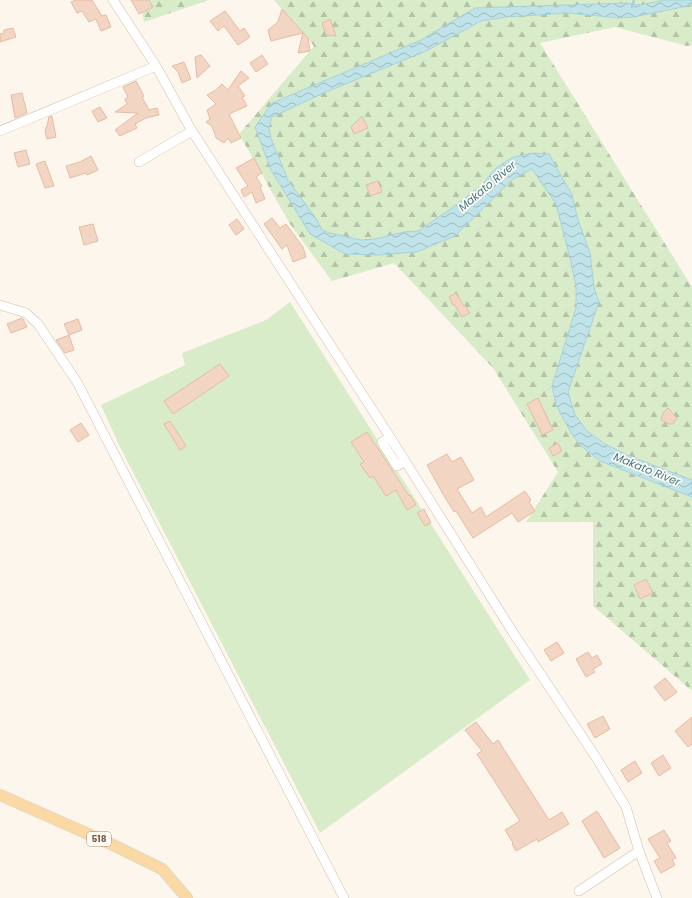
<svg xmlns="http://www.w3.org/2000/svg" width="692" height="898" viewBox="0 0 692 898" font-family="Poppins,sans-serif">
  <style>
    .forest { fill: url(#forest-firs) }
    .pitch { fill: #d8ecc9 }
    .water { fill: url(#water-waves); stroke: #a5d3da }
    .lines { fill: none; stroke-linecap: round; stroke-linejoin: round }
    .stream { stroke: #a5d3da; stroke-width: 2.5 }
    .building { fill: #f3d5c3; stroke: #e6bba3 }
    .minor-casing { stroke: #d1beb0; stroke-width: 10 }
    .major-casing { stroke: #dad1cd; stroke-width: 12 }
    .minor { stroke: #fff; stroke-width: 9 }
    .major { stroke: #fbd9a5; stroke-width: 11 }
    .labels { text-anchor: middle; stroke-width: 3.5; stroke-linejoin: round; paint-order: stroke }
    .shield { fill: #fffaf3; stroke: #a28b7f; stroke-width: 1 }
    .shield-label { font-size: 9px; font-weight: bold; fill: #7a5c4d }
    .water-label { font-size: 11px; font-style: italic; fill: #437c86; stroke: #fffaf3 }
  </style>
  <defs>
    <pattern id="forest-firs" width="22" height="20" patternUnits="userSpaceOnUse"><rect width="22" height="20" fill="#d8ecc9"/><path d="M5 1l3.5 6h-7zM16 11l3.5 6h-7z" fill="#b4c2a5"/></pattern>
    <pattern id="water-waves" width="16" height="10" patternUnits="userSpaceOnUse"><rect width="16" height="10" fill="#bfe3e8"/><path d="M0 5q4-4 8 0t8 0" fill="none" stroke="#a0bbbe"/></pattern>
  </defs>
  <rect width="100%" height="100%" fill="#fdf6ec"/>
  <path class="forest" d="M140,0H209L144,22Z
    M274,0H692V45L687,46L615,27L540,43L692,287V691L593,606V522H526L558,472L493,368L394,263L332,281L290,224L239,134L314,46Z"/>
  <path class="pitch" d="M290,302L530,680L320,833L119,445L101,405L185,365L182,353L266,320Z"/>
  <path class="water" d="M664,0H692V5L634,17L619,18L569,13L506,17L481,21L426,51L326,92L272,117L269,128L271,138L288,180L317,220L322,230L330,233L361,240L375,239L404,232L418,231L449,210L480,187L496,168L513,157L533,153L549,154L572,195L578,220L590,253L594,287L599,302L568,392L575,415L587,431L605,444L627,455L692,480V497L600,461L580,445L570,431L556,405L552,386L576,308V286L568,250L556,204L532,169L513,179L455,236L416,252L378,255L345,254L310,234L271,170L255,127L272,103L421,40L475,8L626,3L640,5Z"/>
  <g class="lines">
    <path class="stream" d="M632,7L634,0"/>
  </g>
  <path class="building" d="M76,0H92L102,16L106,15L111,27L101,31L96,19L89,22L82,11L77,13L71,2Z
    M131,0H149L153,7L139,14Z
    M282,9L308,38L310,51L298,53L303,33L271,41L268,30L278,22Z
    M225,11L240,31L244,28L250,37L238,45L224,26L218,31L210,21Z
    M330,19L336,36L326,35L322,23Z
    M13,28L16,37L0,42V34L4,33V30Z
    M201,55L210,66L197,78L195,57Z
    M262,55L268,64L256,72L250,63Z
    M184,62L191,79L182,83L178,72L172,66Z
    M241,71L249,78L238,86L245,96L242,97L247,106L229,114L241,138L231,143L228,138L224,143L216,138L212,126L206,122L210,119L207,110L216,104L207,95L216,90L222,84L228,90Z
    M136,81L144,96L142,97L149,110L157,108L159,115L146,118L135,124L137,128L120,136L115,130L138,113L115,112L127,104L125,99L128,97L123,87Z
    M22,93L27,113L15,118L11,95Z
    M100,107L107,118L98,122L92,111Z
    M52,116L56,137L47,139L45,130L47,126L49,117Z
    M362,116L368,128L354,134L351,127Z
    M26,150L30,164L18,167L14,153Z
    M91,156L98,170L87,175L86,173L70,178L66,166L80,162Z
    M254,158L262,173L256,177L262,186L260,187L265,199L256,203L252,192L244,197L241,190L248,186L236,168Z
    M45,161L54,186L45,188L36,164Z
    M378,181L382,192L370,196L366,185Z
    M272,218L280,228L286,224L303,247L306,257L293,262L287,245L282,249L264,224Z
    M237,219L244,229L236,235L229,225Z
    M93,224L98,241L84,245L79,227Z
    M456,293L464,306L465,305L470,313L462,317L454,304L453,305L449,297Z
    M22,318L23,319L27,327L11,333L7,324Z
    M78,319L82,330L69,335L64,324Z
    M69,335L74,350L65,353L56,340Z
    M220,364L229,376L173,414L164,401Z
    M538,398L553,430L542,435L527,404Z
    M668,408L677,418L673,424H669L661,420L663,413Z
    M170,421L186,446L180,450L164,424Z
    M81,423L89,435L78,442L70,430Z
    M367,432L409,496L410,495L416,505L407,510L396,490L386,496L373,476L370,478L360,464L364,462L351,442Z
    M558,443L562,451L553,456L549,448Z
    M447,454L452,462L461,457L474,480L457,489L472,513L481,507L486,517L525,491L531,500L529,502L535,511L518,522L512,513L473,538L456,511L454,512L444,496L427,465Z
    M424,509L431,523L425,526L417,513Z
    M646,579L653,593L640,599L634,585Z
    M557,642L564,653L551,661L544,650Z
    M588,652L592,658L597,655L602,664L593,669L595,672L586,677L576,659Z
    M665,678L677,692L665,701L654,687Z
    M603,716L610,729L595,738L587,724Z
    M692,717V744L688,747L675,731Z
    M476,722L493,744L498,740L549,820L562,812L569,824L538,842L537,839L516,851L512,844L513,843L505,830L520,821L477,754L482,751L465,730Z
    M663,755L671,768L659,776L651,763Z
    M635,761L642,773L628,782L621,770Z
    M597,811L620,848L604,858L582,821Z
    M664,830L671,841L667,843L676,858L672,860L675,865L661,873L654,861L660,858L648,839Z"/>
  <g class="lines">
    <defs>
      <path id="minor" d="M113,0L156,66L192,131L390,437L514,634L597,759L626,807L639,851L657,898
        M0,131L156,66
        M139,162L192,131
        M0,305L26,313L38,324L77,382L344,898
        M390,437L382,442L397,466L405,461
        M579,891L639,851"/>
      <path id="major" d="M0,795L113,845L162,869L187,898"/>
    </defs>
    <use href="#minor" class="minor-casing"/>
    <use href="#major" class="major-casing"/>
    <use href="#minor" class="minor"/>
    <use href="#major" class="major"/>
  </g>
  <g class="labels">
    <rect class="shield" x="87" y="832" width="24" height="14" rx="3"/>
    <g class="shield-label">
      <text x="99" y="842">518</text>
    </g>
    <g class="water-label">
      <text transform="translate(487 186) rotate(-40)" y="4">Makato River</text>
      <text transform="translate(647 469) rotate(22)" y="4">Makato River</text>
    </g>
  </g>
</svg>
